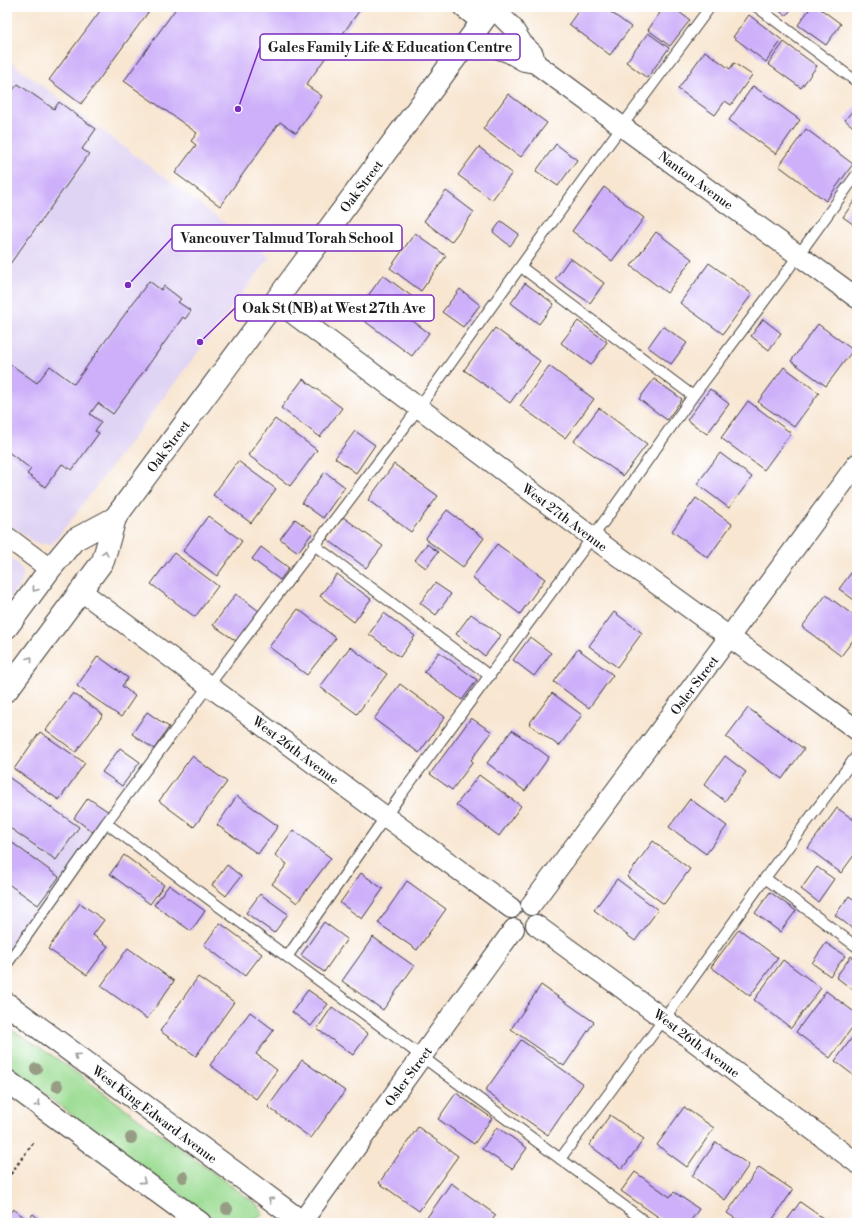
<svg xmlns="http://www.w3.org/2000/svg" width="864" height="1230" viewBox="0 0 864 1230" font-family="'Libre Bodoni',serif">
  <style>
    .built { fill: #e0d4f4 }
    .green { fill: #9bdc93; stroke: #5c7c58 }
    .building { fill: #cdb0f9 }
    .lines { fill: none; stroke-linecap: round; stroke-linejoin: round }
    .service-casing { stroke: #3d3a37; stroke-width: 12 }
    .minor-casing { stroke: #3d3a37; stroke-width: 22 }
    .secondary-casing { stroke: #3d3a37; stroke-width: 24 }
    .path { stroke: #3d3a37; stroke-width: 2.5; stroke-dasharray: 3 3; stroke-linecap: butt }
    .service { stroke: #fff; stroke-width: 10 }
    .minor { stroke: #fff; stroke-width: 20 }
    .secondary { stroke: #fff; stroke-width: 22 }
    .tree { fill: #979c85 }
    .oneway { stroke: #999 }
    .labels { text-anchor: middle; stroke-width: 3; stroke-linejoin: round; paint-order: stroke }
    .street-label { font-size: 13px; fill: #1c1c1c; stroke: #fff }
    .leader { fill: none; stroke: #7b2cbf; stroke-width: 1.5 }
    .callout-dot { fill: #7b2cbf; stroke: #fff; stroke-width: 1.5 }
    .callout { fill: #fff; stroke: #7b2cbf; stroke-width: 1.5 }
    .callout-label { font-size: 14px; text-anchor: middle; font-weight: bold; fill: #1c1c1c }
  </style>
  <rect width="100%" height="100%" fill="#fff"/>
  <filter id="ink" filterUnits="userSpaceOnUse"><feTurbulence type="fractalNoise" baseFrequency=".025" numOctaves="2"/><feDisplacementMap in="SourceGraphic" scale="8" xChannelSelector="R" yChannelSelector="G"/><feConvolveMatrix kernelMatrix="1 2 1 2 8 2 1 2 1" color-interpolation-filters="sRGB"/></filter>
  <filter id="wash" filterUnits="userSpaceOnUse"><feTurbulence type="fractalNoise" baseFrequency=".012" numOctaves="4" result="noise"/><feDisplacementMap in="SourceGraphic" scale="16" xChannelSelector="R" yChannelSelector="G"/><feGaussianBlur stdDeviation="0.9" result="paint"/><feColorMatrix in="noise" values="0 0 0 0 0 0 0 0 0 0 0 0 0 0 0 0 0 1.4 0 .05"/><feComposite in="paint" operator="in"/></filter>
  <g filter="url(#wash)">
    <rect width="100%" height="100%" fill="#f8e6d1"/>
    <path class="built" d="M11,62L270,257L58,537L51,544H41L32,541L7,522V68Z
      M7,556L17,563L22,570L23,576L21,583L7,602Z
      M7,773L97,837L7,959Z"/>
    <path class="green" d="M7,1027L56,1058L256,1204L262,1211L263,1214L252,1223H219L7,1067Z"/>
    <g id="blocks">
      <path class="building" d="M103,7H152L81,104L49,80Z
        M177,7H362L306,85L322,96L296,133L280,122L220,206L175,173L196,145L191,141L197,133L124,81Z
        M581,7H604L631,27L610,55L569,24Z
        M627,7H635L632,11Z
        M664,7H672L690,20L670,46L648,30Z
        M774,7H793L786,16Z
        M811,7H818L841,24L826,45L798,25Z
        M850,7H857V12Z
        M749,15L782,40L766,62L733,37Z
        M648,33L669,48L647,78L626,62Z
        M784,42L817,66L801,88L768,64Z
        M705,51L730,69L734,63L752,75L731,105L725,101L715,115L678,89Z
        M18,84L54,109L59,102L96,129L82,149L89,154L7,268V89L11,92Z
        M753,86L800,120L776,154L729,120Z
        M508,94L547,123L521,157L483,129Z
        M857,105V130L845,120Z
        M806,129L853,164L826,201L779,166Z
        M556,144L577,160L558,186L536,171Z
        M479,147L512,173L492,200L458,175Z
        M604,187L644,218L612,261L572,231Z
        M446,191L474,212L451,242L424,221Z
        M857,197V227L843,217Z
        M501,221L519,234L510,246L493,232Z
        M656,232L692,259L667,293L631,266Z
        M415,233L446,256L421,291L390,268Z
        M570,258L604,283L590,303L555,279Z
        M709,263L752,294L723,334L680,303Z
        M383,275L414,298L402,313L429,333L412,356L355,314Z
        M149,281L161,290L164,286L181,299L178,302L191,311L185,319L183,317L113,414L98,403L90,414L101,422L95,431L99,433L72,470L62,464L45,487L27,474L31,469L7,451V362L37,383L50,366L74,384Z
        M525,283L554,304L539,324L511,303Z
        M460,289L480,305L463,327L442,312Z
        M763,319L781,333L769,350L751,336Z
        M578,321L607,342L591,365L561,343Z
        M818,324L853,350L826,386L791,361Z
        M663,326L687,343L671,364L648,347Z
        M495,328L540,361L510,403L464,370Z
        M549,366L594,399L565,438L520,406Z
        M784,367L819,393L794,427L758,402Z
        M303,379L342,408L320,437L281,408Z
        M654,379L682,399L667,420L639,399Z
        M710,389L729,404L707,434L687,420Z
        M748,401L791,433L764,470L721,438Z
        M599,408L647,444L623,476L574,441Z
        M275,419L317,450L290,486L248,455Z
        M355,431L375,445L356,473L335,458Z
        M720,453L752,477L729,508L697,484Z
        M238,461L276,489L251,523L213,495Z
        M394,464L438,496L411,532L368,500Z
        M325,472L345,487L323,518L302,503Z
        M696,498L732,524L708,558L672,531Z
        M447,510L484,538L463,567L425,539Z
        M208,516L242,541L217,576L183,551Z
        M343,517L383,546L366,568L327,539Z
        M295,519L313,532L298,552L280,539Z
        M427,544L438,552L426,568L415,560Z
        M497,544L545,579L520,614L472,578Z
        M261,547L289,568L280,580L252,559Z
        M174,553L218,586L195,617L151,584Z
        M857,565V602L839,589Z
        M337,574L371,599L354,622L320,596Z
        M435,583L451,594L436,615L420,603Z
        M236,594L259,611L236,641L213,625Z
        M826,595L857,618V635L841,656L802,627Z
        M298,609L336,638L307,675L269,647Z
        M614,612L642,633L617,667L589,646Z
        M384,613L415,636L400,657L369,634Z
        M471,614L501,635L485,656L456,634Z
        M530,637L551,653L534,676L513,660Z
        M350,647L387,674L357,714L320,687Z
        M578,649L613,675L589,708L554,682Z
        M439,652L477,680L462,700L424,672Z
        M98,656L128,678L122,686L135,696L121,717L77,686Z
        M400,684L445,717L419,753L374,719Z
        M73,693L103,715L76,752L46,730Z
        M552,693L582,715L559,746L529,724Z
        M748,708L804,749L782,779L726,737Z
        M147,712L169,727L154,749L132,734Z
        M471,718L492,732L471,760L473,762L452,790L430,774Z
        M512,730L549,757L525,791L487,763Z
        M40,732L85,763L59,800L14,769Z
        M120,748L140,762L122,786L102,772Z
        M192,756L227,782L194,827L159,801Z
        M725,756L746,772L725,801L704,785Z
        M479,775L521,806L499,836L456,805Z
        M7,776L79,827L56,860L7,826Z
        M237,796L278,826L258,854L217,825Z
        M88,798L109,812L94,833L74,818Z
        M690,799L727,826L706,854L669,827Z
        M837,808L857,822V851L841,873L808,848Z
        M293,830L331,858L297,903L272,884L287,864L275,855Z
        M7,839L59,877L38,905L7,883Z
        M653,841L690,869L664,904L627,877Z
        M124,855L164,885L150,904L110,874Z
        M857,863V872L853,868Z
        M227,865L241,876L226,896L212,885Z
        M817,867L834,879L818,902L801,889Z
        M361,873L383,889L362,919L340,903Z
        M617,879L658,910L635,941L594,910Z
        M407,881L446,909L417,950L378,923Z
        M169,885L205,911L191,931L154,905Z
        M770,892L796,911L780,932L755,913Z
        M260,894L288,914L274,933L246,913Z
        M849,896L857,902V932L835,915Z
        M80,903L104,920L93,935L108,946L87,975L48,949Z
        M324,922L347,939L324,972L301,955Z
        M220,923L262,954L245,976L204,945Z
        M739,929L778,958L750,996L711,967Z
        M373,937L414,966L383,1010L342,981Z
        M826,943L845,956L830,976L812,963Z
        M128,948L174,981L147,1019L101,986Z
        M851,956L857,961V993L836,977Z
        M783,960L821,988L791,1028L754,1000Z
        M198,977L234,1002L196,1056L160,1031Z
        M541,985L594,1022L564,1066L511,1029Z
        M308,990L328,1004L311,1026L292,1012Z
        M826,991L857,1014V1021L830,1058L796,1032Z
        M332,1007L368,1034L353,1055L317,1029Z
        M250,1012L274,1030L256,1054L277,1070L256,1099L210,1065Z
        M857,1031V1078L835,1061Z
        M521,1040L583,1084L548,1135L485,1091Z
        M302,1060L345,1091L311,1138L268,1107Z
        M456,1093L492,1118L474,1144L438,1119Z
        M684,1107L714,1128L687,1167L657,1145Z
        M610,1115L644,1139L622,1169L589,1145Z
        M418,1127L458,1156L419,1211L379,1183Z
        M497,1127L527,1148L512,1169L482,1149Z
        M716,1142L749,1165L725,1200L692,1176Z
        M759,1167L793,1190L770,1223H742L727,1213Z
        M635,1172L670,1197L674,1192L699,1209L689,1223H667L621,1191Z
        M451,1183L496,1215L490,1223H432L426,1219Z
        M800,1202L830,1223H785Z
        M13,1209L28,1220L33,1214L44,1223H7V1217Z"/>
    </g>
  </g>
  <g filter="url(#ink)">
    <use href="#blocks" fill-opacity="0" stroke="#3d3a37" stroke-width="1"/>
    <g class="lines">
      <defs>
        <path id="service" d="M757,7L857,82
          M521,267L693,396
          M314,545L490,676
          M106,823L647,1223
          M765,878L857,947
          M287,957L400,796L608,516L693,396L784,275L857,174
          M7,964L106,823L209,685L404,428L608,145L710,7
          M560,1159L664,1019L765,878L857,755"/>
        <path id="minor" d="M463,7L482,22
          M493,8L512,27L522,43L533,54L535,63
          M470,38L510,53L524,61L535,63L857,298
          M276,301L592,537L857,730
          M7,537L50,569
          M81,591L386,817L511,908
          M531,905L857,464
          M536,925L664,1019L857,1163
          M301,1223L514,929"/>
        <path id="secondary" d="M7,627L50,569L74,540L115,518
          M7,690L103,561L115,518L493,7
          M7,1004L303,1223
          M7,1081L200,1223"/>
      </defs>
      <use href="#service" class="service-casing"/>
      <use href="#minor" class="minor-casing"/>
      <use href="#secondary" class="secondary-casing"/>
      <path class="path" d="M7,1179L35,1140
        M256,1223L260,1219"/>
      <use href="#service" class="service"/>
      <use href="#minor" class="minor"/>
      <use href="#secondary" class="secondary"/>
    </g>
    <g class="tree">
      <circle cx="36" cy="1069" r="6"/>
      <circle cx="57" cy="1086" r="6"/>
      <circle cx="131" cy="1138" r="6"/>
      <circle cx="183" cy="1177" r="6"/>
      <circle cx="227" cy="1209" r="6"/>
    </g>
    <defs><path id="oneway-chevron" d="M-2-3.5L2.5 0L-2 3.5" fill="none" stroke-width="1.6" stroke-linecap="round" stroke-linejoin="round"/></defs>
    <g class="oneway">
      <use href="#oneway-chevron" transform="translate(105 553) rotate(-75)"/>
      <use href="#oneway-chevron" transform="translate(35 589) rotate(127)"/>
      <use href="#oneway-chevron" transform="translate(30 659) rotate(-53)"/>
      <use href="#oneway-chevron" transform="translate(77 1056) rotate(-143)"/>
      <use href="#oneway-chevron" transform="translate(38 1104) rotate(36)"/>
      <use href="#oneway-chevron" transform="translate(143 1181) rotate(36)"/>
      <use href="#oneway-chevron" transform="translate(271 1200) rotate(-144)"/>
    </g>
  </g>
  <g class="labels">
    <g class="street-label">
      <text transform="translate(696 180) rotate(36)" y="5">Nanton Avenue</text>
      <text transform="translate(361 186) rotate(-53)" y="5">Oak Street</text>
      <text transform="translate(168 446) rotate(-53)" y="5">Oak Street</text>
      <text transform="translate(565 517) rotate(37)" y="5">West 27th Avenue</text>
      <text transform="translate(694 685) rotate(-53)" y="5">Osler Street</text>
      <text transform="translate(296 750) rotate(37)" y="5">West 26th Avenue</text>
      <text transform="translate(697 1043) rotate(37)" y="5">West 26th Avenue</text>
      <text transform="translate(408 1076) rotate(-54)" y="5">Osler Street</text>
      <text transform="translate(155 1114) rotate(37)" y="5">West King Edward Avenue</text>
    </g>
  </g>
  <path class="leader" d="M238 109L260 47M128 285L172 238M200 342L235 308"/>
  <g class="callout-dot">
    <circle cx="238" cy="109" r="4"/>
    <circle cx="128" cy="285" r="4"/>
    <circle cx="200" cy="342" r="4"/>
  </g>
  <g class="callout">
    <rect x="260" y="34" width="260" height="26" rx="4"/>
    <rect x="172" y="225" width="230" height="26" rx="4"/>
    <rect x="235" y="295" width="199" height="26" rx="4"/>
  </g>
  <g class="callout-label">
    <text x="390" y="52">Gales Family Life &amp; Education Centre</text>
    <text x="287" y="243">Vancouver Talmud Torah School</text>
    <text x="334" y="313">Oak St (NB) at West 27th Ave</text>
  </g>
  <rect width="864" height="1230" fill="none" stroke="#fff" stroke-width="24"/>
</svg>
